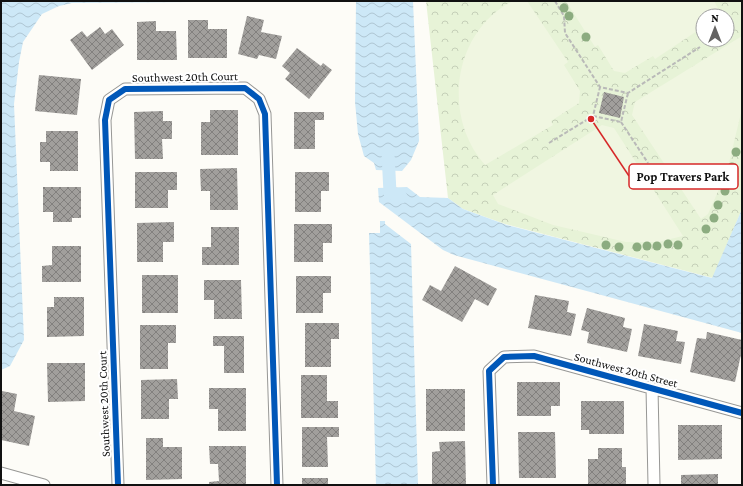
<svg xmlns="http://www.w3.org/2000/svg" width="743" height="486" viewBox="0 0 743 486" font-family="'Crimson Pro',serif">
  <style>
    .park { fill: url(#park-crowns); fill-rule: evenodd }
    .pitch { fill: #f0f6e1 }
    .water { fill: url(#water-waves) }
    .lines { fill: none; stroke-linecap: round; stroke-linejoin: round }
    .canal { stroke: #cde8f7; stroke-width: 13 }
    .building { fill: url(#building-cross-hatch) }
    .street-casing { stroke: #979795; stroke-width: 13 }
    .path { stroke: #b9b9b8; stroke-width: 2; stroke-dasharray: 4 2; stroke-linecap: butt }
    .street { stroke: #fffffe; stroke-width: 11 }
    .cycleway-casing { stroke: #fff; stroke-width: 8 }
    .cycleway { stroke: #0057b8; stroke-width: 6 }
    .tree { fill: #8cac80 }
    .labels { text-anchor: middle; stroke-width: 4; stroke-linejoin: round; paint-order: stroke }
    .street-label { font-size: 12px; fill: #111; stroke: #fff }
    .leader { fill: none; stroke: #d62828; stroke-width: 1.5 }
    .callout-dot { fill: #d62828; stroke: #fff; stroke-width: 1.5 }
    .callout { fill: #fff; stroke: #d62828; stroke-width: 1.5 }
    .callout-label { font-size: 13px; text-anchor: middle; font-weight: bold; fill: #111 }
  </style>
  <defs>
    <pattern id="park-crowns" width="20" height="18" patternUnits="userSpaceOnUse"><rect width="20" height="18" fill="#e7f3d7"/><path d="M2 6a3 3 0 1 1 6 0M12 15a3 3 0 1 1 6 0" fill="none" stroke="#c5cfb8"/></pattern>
    <pattern id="water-waves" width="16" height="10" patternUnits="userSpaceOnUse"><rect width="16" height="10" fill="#cde8f7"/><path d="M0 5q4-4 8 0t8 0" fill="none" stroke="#afc6d3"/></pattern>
    <pattern id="building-cross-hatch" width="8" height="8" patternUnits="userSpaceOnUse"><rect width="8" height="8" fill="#a19f9c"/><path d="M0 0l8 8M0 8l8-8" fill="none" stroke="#82807e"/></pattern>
  </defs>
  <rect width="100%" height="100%" fill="#fdfcf7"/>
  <path class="park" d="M426,1H742V209L713,278L505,224L463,209L448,198ZM703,16H727V40H703Z"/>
  <path class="pitch" d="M513,1H527L568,62L564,65L580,91L579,103L551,121L553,125L485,165C442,117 452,32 513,1Z
    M566,1H714L721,14L703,16V27L655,59L653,56L625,73L614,71L598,45L595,47Z
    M742,36V109L727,171L708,214L701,219L632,115L635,102Z
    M602,125L614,128L683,236L658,242H626L553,225L498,204L493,195Z"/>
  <path class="water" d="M1,1H324L72,3L59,6L42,14L23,42L19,62L14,104L24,340L10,366L1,370Z
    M356,1H413L419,141L411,160L402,171L376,170L374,163L364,156L358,134L355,102Z
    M407,187L420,197L448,198L463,209L507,225L712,278L742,209V333L454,255L443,250L379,202L378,188Z
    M380,221H385V224L411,244L418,485H376L369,233H380Z"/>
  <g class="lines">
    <path class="canal" d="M388,153L390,193L401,197"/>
  </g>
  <path class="building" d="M247,16L264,20L261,32L282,36L276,59L259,55L257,59L238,54Z
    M188,20H208V29H227V58H188Z
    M156,21V31H176L177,60H137V22Z
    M100,27L105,34L112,29L124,45L92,70L70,40L82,31L87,37Z
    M297,48L321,66L323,63L332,70L309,99L285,79L290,73L282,66Z
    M39,75L81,79L77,115L35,111Z
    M604,92L624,97L620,118L599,113Z
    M210,110H238V155H201V122H210Z
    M163,111V121H172V139H162L163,159H135L134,112Z
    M294,112H324V120H315V149H294Z
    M46,131H78V171H50V162H40V142H46Z
    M237,168L238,210H210V191H201L200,169Z
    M135,172H177V190H168V208H135Z
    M295,172H329V191H321V212H295Z
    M43,187H81V218H72V222H53V212H43Z
    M174,222V242H163V262H137V223Z
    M294,224H332V243H323V262H294Z
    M211,227H239V265H202V247H211Z
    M52,246H81V282H42V266L52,265Z
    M455,266L497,289L488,306L475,299L462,322L422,300L430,285L441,291Z
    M142,275H178V313H142Z
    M296,276H331V293H323V313H296Z
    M204,280H241L242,319H214V300H204Z
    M535,295L569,301L567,312L576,314L571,336L528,328Z
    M54,297H84V336L47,337V307H54Z
    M587,308L625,318L623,327L632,329L627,352L587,343L589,332L581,330Z
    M305,323H339V339H331V367H305Z
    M644,324L678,331L676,341L685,342L681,364L638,356Z
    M140,325H176V343H168V369H140Z
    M707,332L742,340V350L735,382L690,372L697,338L706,339Z
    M213,336H244V373H224V346H213Z
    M47,363H85V401L48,402Z
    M301,375H327V401H338V418H301Z
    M177,379L178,399H169V419H141V380Z
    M517,382H560V406H551V416H517Z
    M209,388H246V431H218V409H209Z
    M426,389H465V431H426Z
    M2,391L17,394L14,411L35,416L29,446L1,440Z
    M581,401H624V434H589V430H581Z
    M678,425H722V459L678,460Z
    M302,427H339V437H327L328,467H302Z
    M518,432H555L556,478H519Z
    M146,438H163V447H182V479L146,480Z
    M465,441L466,485H432V452L440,451L439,442Z
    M209,446H246V485H209V482L219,481L218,464H210Z
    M598,448H622V467H626V485H588V459H598Z
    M718,474V485H681V475Z
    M302,478H328V485H302Z"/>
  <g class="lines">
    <defs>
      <path id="street" d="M652,388L654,485
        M1,473L44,485
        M118,485L105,120L109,100L125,89L245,88L259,99L265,114L277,485
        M493,485L489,371L504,357L534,356L742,413"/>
    </defs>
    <use href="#street" class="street-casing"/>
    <path class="path" d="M555,1L564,16L565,33L600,87L628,93L700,47
      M593,116L621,122L628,93
      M621,122L648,163
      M549,143L593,116L600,87"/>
    <use href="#street" class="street"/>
    <defs>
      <path id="cycleway" d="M118,485L105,120L109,100L125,89L245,88L259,99L265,114L277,485
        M493,485L489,371L504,357L534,356L742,413"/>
    </defs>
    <use href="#cycleway" class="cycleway-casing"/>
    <use href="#cycleway" class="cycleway"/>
  </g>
  <g class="tree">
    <circle cx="564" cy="8" r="4.5"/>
    <circle cx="569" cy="16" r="4.5"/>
    <circle cx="586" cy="37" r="4.5"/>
    <circle cx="736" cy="152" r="4.5"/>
    <circle cx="732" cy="167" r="4.5"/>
    <circle cx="725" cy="191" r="4.5"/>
    <circle cx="718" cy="205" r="4.5"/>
    <circle cx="714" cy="218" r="4.5"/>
    <circle cx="706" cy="229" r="4.5"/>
    <circle cx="668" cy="244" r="4.5"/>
    <circle cx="606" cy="245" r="4.5"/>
    <circle cx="678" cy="245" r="4.5"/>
    <circle cx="647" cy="246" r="4.5"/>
    <circle cx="657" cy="246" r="4.5"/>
    <circle cx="619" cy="247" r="4.5"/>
    <circle cx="637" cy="247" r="4.5"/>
  </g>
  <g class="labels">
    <g class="street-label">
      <text transform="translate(185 77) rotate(-1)" y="4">Southwest 20th Court</text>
      <text transform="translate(626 370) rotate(15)" y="4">Southwest 20th Street</text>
      <text transform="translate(104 404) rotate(-92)" y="4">Southwest 20th Court</text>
    </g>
  </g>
  <path class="leader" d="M591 119L629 176"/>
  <circle class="callout-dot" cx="591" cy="119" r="4"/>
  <rect class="callout" x="629" y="164" width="109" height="25" rx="4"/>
  <g class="callout-label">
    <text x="683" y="181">Pop Travers Park</text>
  </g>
  <rect width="743" height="486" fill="none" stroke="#111111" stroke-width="4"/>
  <g transform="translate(715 28)"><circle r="19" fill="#ffffff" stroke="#a0a0a0"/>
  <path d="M0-3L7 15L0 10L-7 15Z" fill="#646362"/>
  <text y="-6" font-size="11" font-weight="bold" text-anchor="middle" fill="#111111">N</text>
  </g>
</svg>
